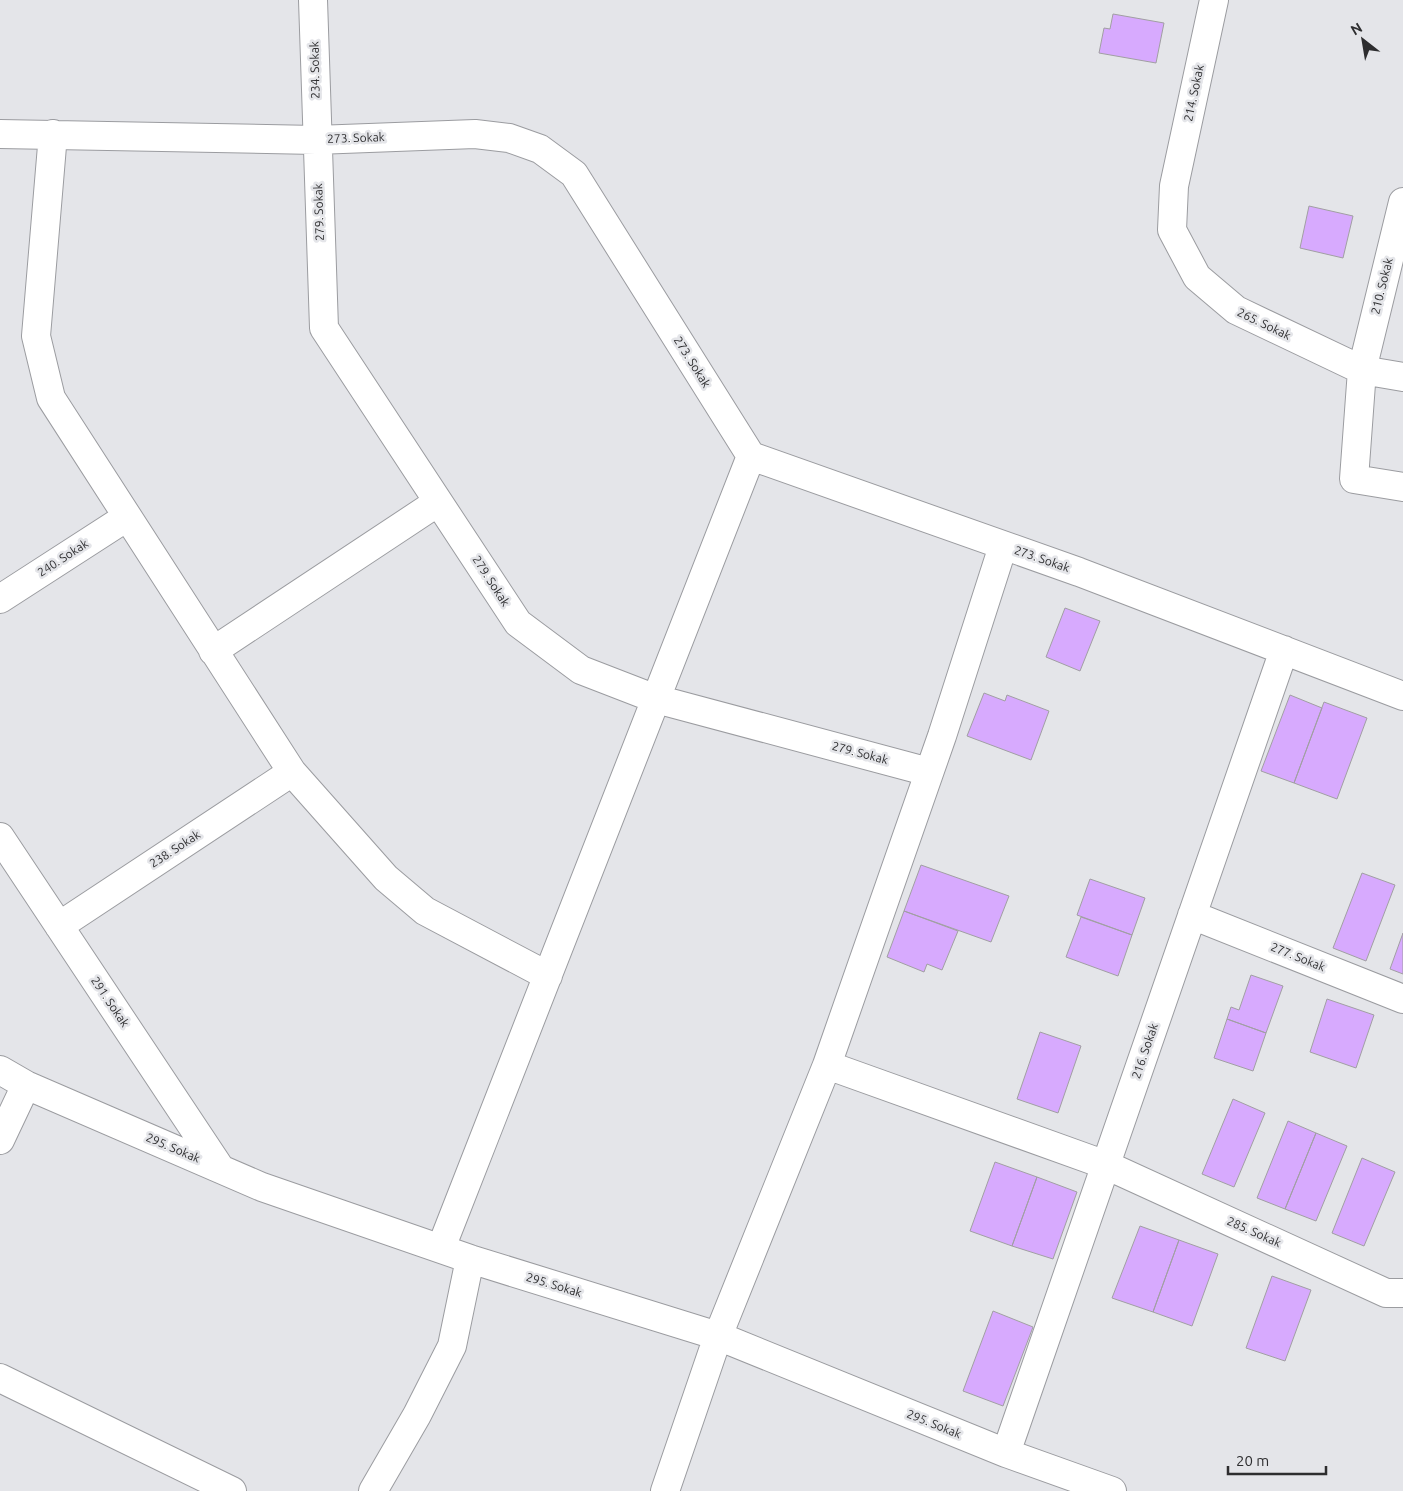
<svg xmlns="http://www.w3.org/2000/svg" width="1403" height="1491" viewBox="0 0 1403 1491" font-family="Ubuntu,sans-serif">
  <style>
    .building { fill: #d7aafe; stroke: #a19fa3 }
    .lines { fill: none; stroke-linecap: round; stroke-linejoin: round }
    .minor-casing { stroke: #9b9ca0; stroke-width: 30 }
    .minor { stroke: #fff; stroke-width: 28 }
    .labels { text-anchor: middle; stroke-width: 5; stroke-linejoin: round; paint-order: stroke }
    .street-label { font-size: 12px; fill: #2d2d2f; stroke: #e4e5e9 }
  </style>
  <rect width="100%" height="100%" fill="#e4e5e9"/>
  <path class="building" d="M1113,14L1164,23L1156,63L1099,53L1104,28L1110,29Z
    M1309,206L1353,216L1343,258L1300,248Z
    M1065,608L1100,621L1080,671L1046,657Z
    M984,693L1005,701L1007,695L1049,711L1031,760L967,736Z
    M1290,695L1322,708L1294,783L1261,771Z
    M1324,702L1367,718L1337,799L1294,783Z
    M921,865L1009,896L991,942L904,911Z
    M1362,873L1395,885L1366,961L1333,948Z
    M1090,879L1145,898L1132,935L1077,915Z
    M904,911L958,931L942,970L927,964L924,972L887,957Z
    M1081,917L1132,935L1118,976L1066,957Z
    M1403,933V974L1390,969Z
    M1251,975L1283,986L1266,1033L1227,1019L1231,1007L1239,1010Z
    M1327,999L1374,1015L1356,1068L1310,1052Z
    M1227,1019L1266,1033L1253,1071L1214,1058Z
    M1040,1032L1081,1046L1058,1113L1017,1099Z
    M1233,1099L1265,1113L1234,1187L1202,1174Z
    M1288,1121L1316,1133L1285,1209L1257,1198Z
    M1316,1133L1347,1146L1316,1221L1285,1209Z
    M1362,1158L1395,1172L1364,1246L1332,1233Z
    M995,1162L1037,1177L1012,1246L970,1231Z
    M1037,1177L1077,1192L1053,1259L1012,1246Z
    M1140,1226L1179,1240L1153,1312L1112,1298Z
    M1179,1240L1218,1254L1192,1326L1153,1312Z
    M1272,1276L1311,1290L1285,1361L1246,1348Z
    M993,1311L1033,1327L1003,1406L963,1391Z"/>
  <g class="lines">
    <defs>
      <path id="minor" d="M313,0L324,328L518,623L581,670L656,699L929,772
        M1214,0L1174,186L1172,230L1197,277L1236,310L1362,370L1403,377
        M0,134L316,140L475,134L509,138L540,149L574,174L751,456L1079,572L1403,696
        M53,134L36,336L51,398L292,772L386,878L425,911L548,976
        M1403,202L1362,370L1354,479L1403,487
        M1003,546L942,736L827,1065L1106,1165L1386,1293H1403
        M0,599L127,517
        M213,651L438,502
        M0,837L220,1168
        M1192,915L1403,999
        M59,926L292,772
        M0,1070L26,1085L262,1187L470,1259L718,1336L1006,1453L1112,1491
        M0,1140L26,1085
        M441,1248L751,456
        M0,1378L232,1491
        M1006,1453L1284,650
        M373,1491L417,1415L452,1346L470,1259
        M665,1491L718,1336L827,1065"/>
    </defs>
    <use href="#minor" class="minor-casing"/>
    <use href="#minor" class="minor"/>
  </g>
  <g class="labels">
    <g class="street-label">
      <text transform="translate(315 70) rotate(-91)" y="4">234. Sokak</text>
      <text transform="translate(1194 93) rotate(-78)" y="4">214. Sokak</text>
      <text transform="translate(356 138) rotate(-2)" y="4">273. Sokak</text>
      <text transform="translate(319 212) rotate(-92)" y="4">279. Sokak</text>
      <text transform="translate(1382 286) rotate(-76)" y="4">210. Sokak</text>
      <text transform="translate(1264 324) rotate(26)" y="4">265. Sokak</text>
      <text transform="translate(692 362) rotate(58)" y="4">273. Sokak</text>
      <text transform="translate(63 558) rotate(-33)" y="4">240. Sokak</text>
      <text transform="translate(1042 559) rotate(19)" y="4">273. Sokak</text>
      <text transform="translate(491 581) rotate(57)" y="4">279. Sokak</text>
      <text transform="translate(860 753) rotate(15)" y="4">279. Sokak</text>
      <text transform="translate(175 849) rotate(-33)" y="4">238. Sokak</text>
      <text transform="translate(1298 957) rotate(22)" y="4">277. Sokak</text>
      <text transform="translate(110 1002) rotate(56)" y="4">291. Sokak</text>
      <text transform="translate(1145 1051) rotate(-71)" y="4">216. Sokak</text>
      <text transform="translate(173 1148) rotate(23)" y="4">295. Sokak</text>
      <text transform="translate(1254 1232) rotate(24)" y="4">285. Sokak</text>
      <text transform="translate(554 1285) rotate(17)" y="4">295. Sokak</text>
      <text transform="translate(934 1424) rotate(22)" y="4">295. Sokak</text>
    </g>
  </g>
  <g transform="translate(1363 40) rotate(329)" stroke="#e4e5e9" stroke-width="4" paint-order="stroke">
  <path d="M0-4L9 19L0 12L-9 19Z" fill="#2d2d2f"/>
  <text y="-8" font-size="14" font-weight="bold" text-anchor="middle" fill="#2d2d2f">N</text>
  </g>
  <path d="M1228 1466v8h98v-8" fill="none" stroke="#2d2d2f" stroke-width="2.5"/>
  <text x="1236" y="1466" font-size="15" fill="#2d2d2f" stroke="#e4e5e9" stroke-width="4" paint-order="stroke">20 m</text>
</svg>
